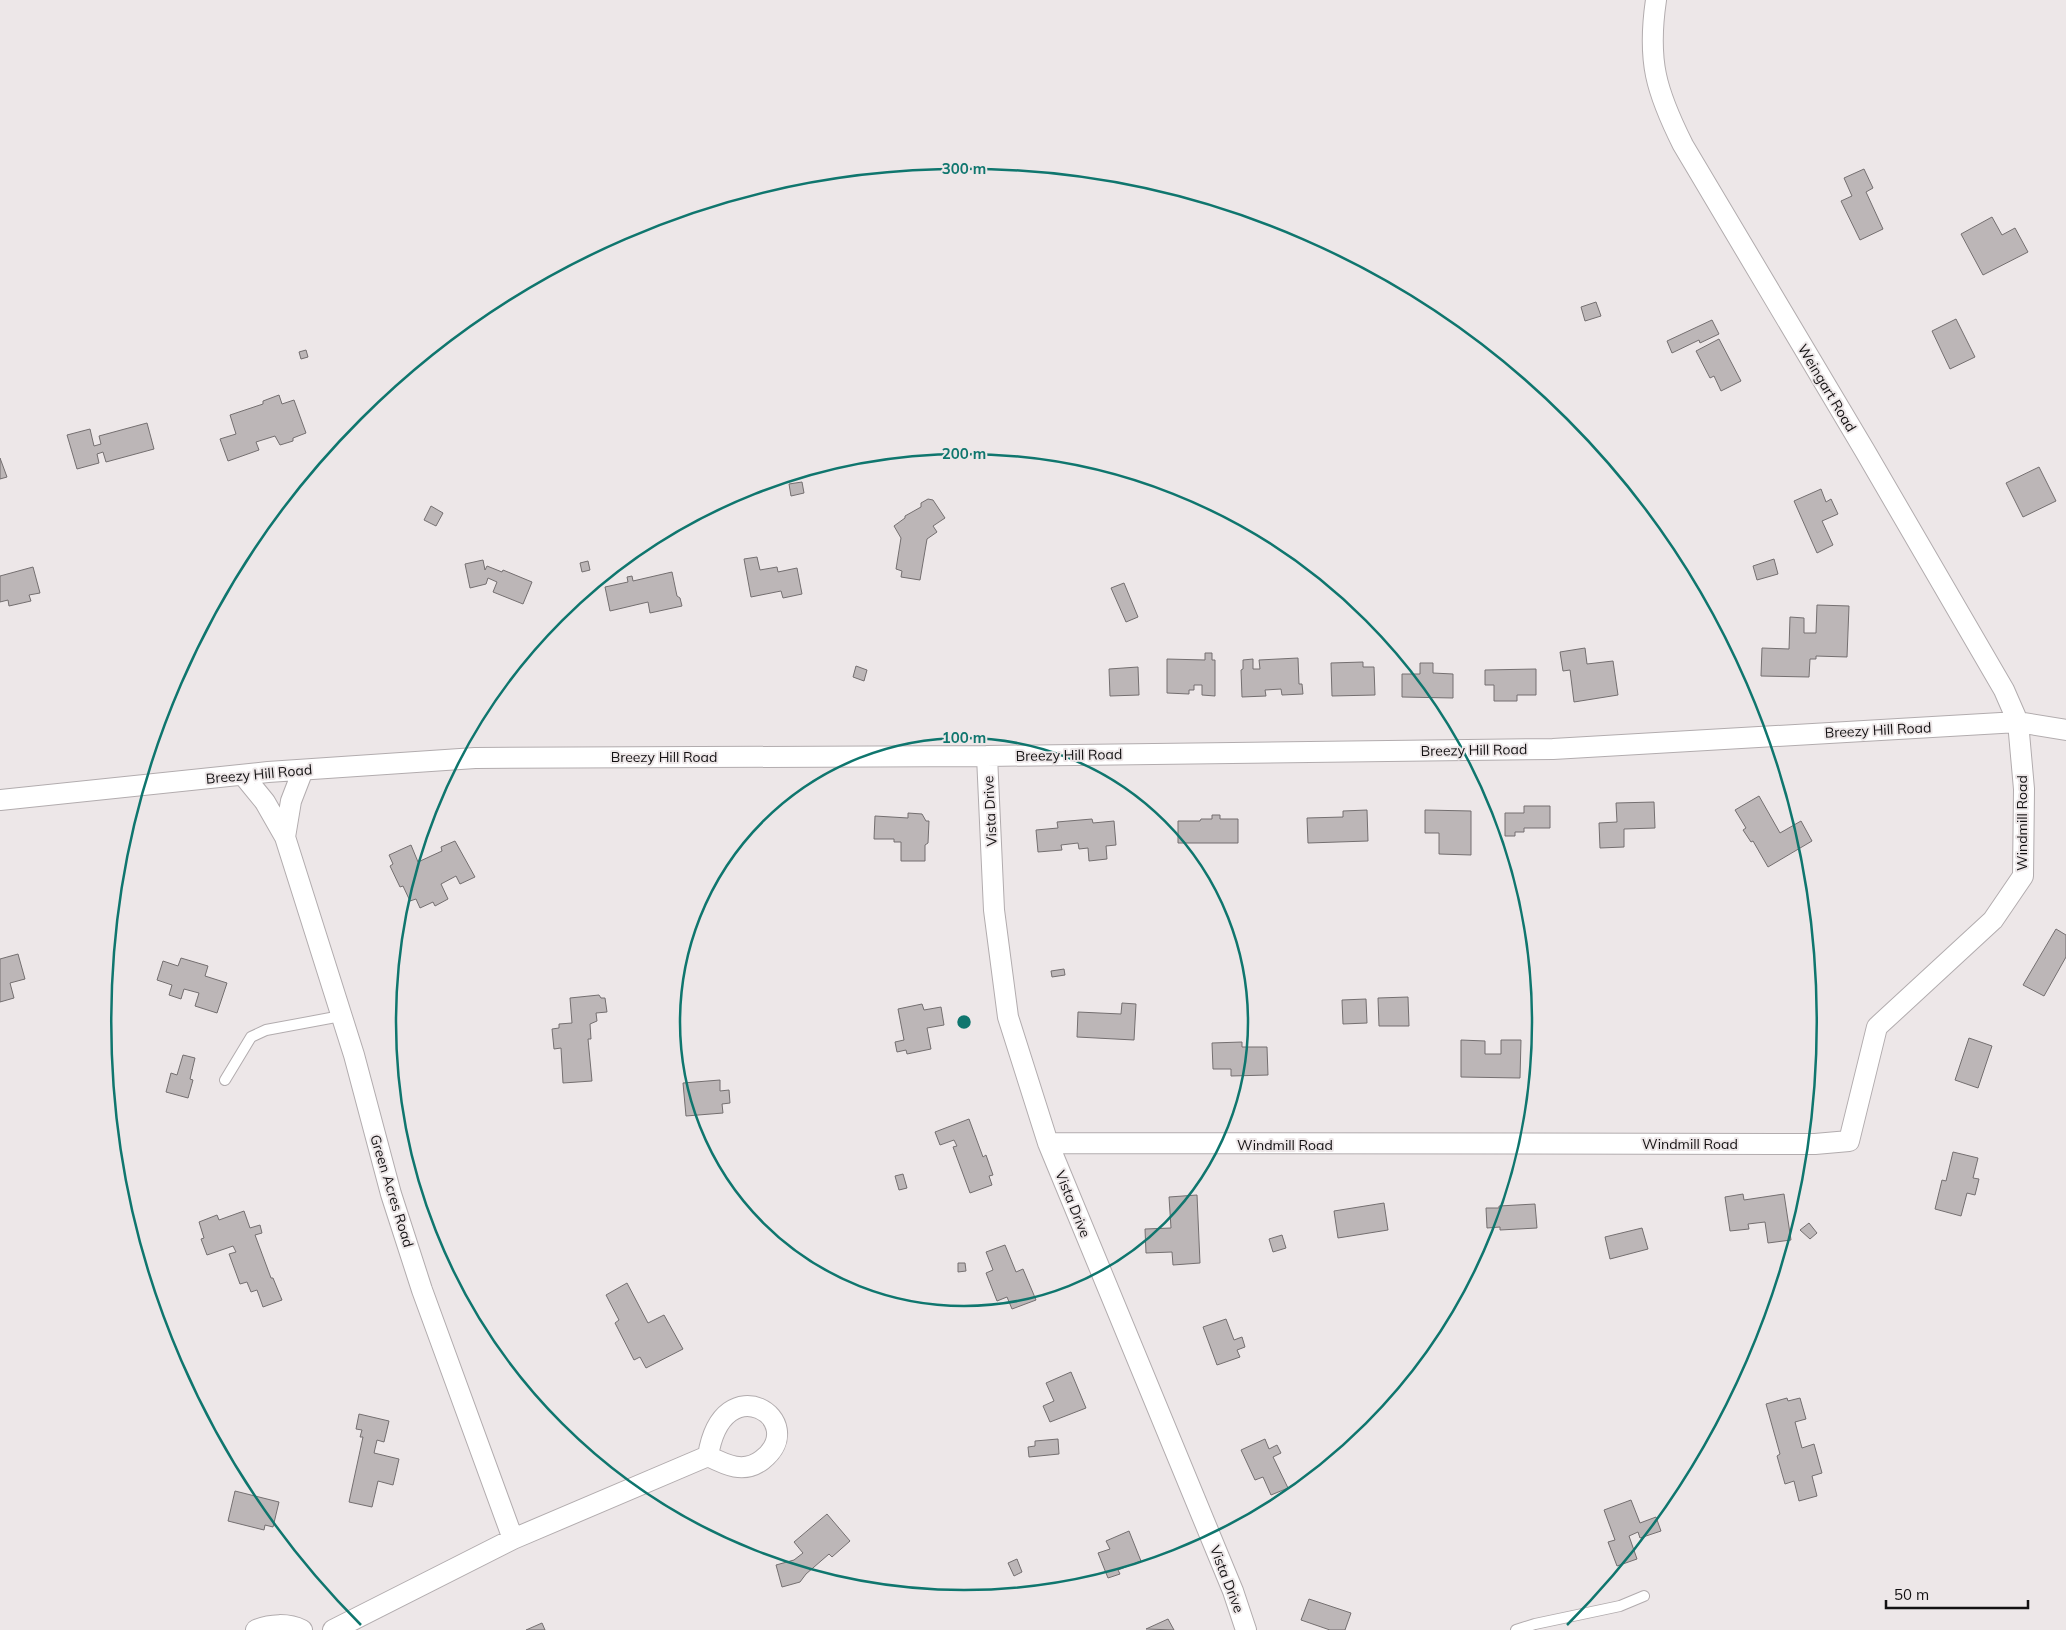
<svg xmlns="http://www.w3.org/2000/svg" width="2066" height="1630" viewBox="0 0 2066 1630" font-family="Mulish,sans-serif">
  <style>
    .building { fill: #bcb6b7; stroke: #746f70 }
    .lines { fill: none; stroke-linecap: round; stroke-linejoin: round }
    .service-casing { stroke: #b2acae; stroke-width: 12 }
    .minor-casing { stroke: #b2acae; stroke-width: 22 }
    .service { stroke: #fff; stroke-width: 10 }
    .minor { stroke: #fff; stroke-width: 20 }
    .ring { fill: none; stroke: #0f766e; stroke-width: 2.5 }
    .labels { text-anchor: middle; stroke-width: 4; stroke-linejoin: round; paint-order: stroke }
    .street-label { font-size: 14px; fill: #131112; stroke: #ede7e8 }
    .centre { fill: #0f766e; stroke: #ede7e8; stroke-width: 2.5 }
    .ring-label { font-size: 15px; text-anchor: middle; font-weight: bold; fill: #0f766e; stroke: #ede7e8; stroke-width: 4; stroke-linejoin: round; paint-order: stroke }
  </style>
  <rect width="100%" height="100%" fill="#ede7e8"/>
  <path class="building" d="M1864,169L1873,188L1866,192L1883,229L1860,240L1841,201L1852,196L1844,178Z
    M1992,217L2002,235L2015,228L2028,252L1983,275L1961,234Z
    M1596,302L1601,316L1585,321L1581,307Z
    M1956,319L1975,357L1950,369L1932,331Z
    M1712,320L1719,334L1700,343L1699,340L1672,353L1667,341Z
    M1719,339L1741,381L1721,391L1714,376L1710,378L1696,351Z
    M306,350L308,357L301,359L299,352Z
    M279,395L282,404L294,400L306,433L293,438V441L280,445L275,436L256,442L259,450L228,461L220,439L236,434L230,415L263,404V401Z
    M147,423L154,449L106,462L103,452L97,454L99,463L77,469L67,435L90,429L94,446L101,444L99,436Z
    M0,458L7,477L0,479Z
    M2039,467L2056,501L2023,517L2006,483Z
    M802,482L804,493L791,496L789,484Z
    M1821,489L1826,502L1831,499L1838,514L1822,521L1833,545L1817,553L1794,501Z
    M928,499L933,500L945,518L933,526L937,532L927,539L920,580L901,577L902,571L896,569L901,538L894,526L905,518V516L921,507V503Z
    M431,506L443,513L436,526L424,520Z
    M757,557L760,570L777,567L778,572L797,568L802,594L783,598L781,591L751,597L744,559Z
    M1774,559L1778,574L1757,580L1753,566Z
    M483,560L485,570L487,566L502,572L503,570L532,582L523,604L493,592L497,582L488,578L486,584L470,588L465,564Z
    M588,561L590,570L582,572L580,563Z
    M33,567L40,593L29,595L31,601L9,606L8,600L0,602V576Z
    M672,572L677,596L680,598L682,606L650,613L648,602L610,611L605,587L628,582L627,577L632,576L633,581Z
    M1124,583L1138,617L1126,622L1111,588Z
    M1817,605L1849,606L1847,657L1816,656V659H1810L1809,677L1761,676L1762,648L1789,649L1790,617L1804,618V633H1816Z
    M1585,648L1587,664L1613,661L1618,695L1574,702L1570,670L1563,671L1560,652Z
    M1205,653H1212V660H1215V696L1202,695V685H1194V690H1189V694L1167,693V659L1205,660Z
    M1298,658L1299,684H1302L1303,694L1282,695L1281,689L1265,690L1266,696L1242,697L1241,670L1243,669V660L1253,659V669H1260L1259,660Z
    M1363,662V667H1374L1375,695L1332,696L1331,663Z
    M1420,663H1433V673L1453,674V698L1402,697V674H1420Z
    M856,666L867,670L864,681L853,677Z
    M1138,667L1139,695L1110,696L1109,669Z
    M1536,669V695H1517V701H1494V685H1485V670Z
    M1759,796L1780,833L1801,821L1812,841L1768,867L1753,841L1751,842L1743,830L1746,828L1735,810Z
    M1654,802L1655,828L1624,829V847L1600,848L1599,823L1617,822L1616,803Z
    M1524,806H1550V828H1524V832H1515V836H1505V813H1524Z
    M1367,810L1368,841L1308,843L1307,818L1343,817V811Z
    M1425,810L1471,811V855L1439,854V833H1425Z
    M908,813L922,814L926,821H929L928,843L925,845V861H901V842H894V839H874L875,816L908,818Z
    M1212,815H1220V819H1238V843H1178V821H1200L1201,819H1212Z
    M1092,819L1093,823L1114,821L1116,845L1106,846L1107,859L1089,861L1088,848L1079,849L1078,843L1061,845L1062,850L1038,852L1036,830L1058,828L1057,822Z
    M455,841L475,877L460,884L456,876L441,884L448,899L435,906L433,902L420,908L416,899L410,901L403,886L400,887L390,866L393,864L389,855L411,845L418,862L442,851L441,847Z
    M2056,929L2066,935V957L2044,996L2023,985Z
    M18,954L25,979L10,983L14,998L0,1002V959Z
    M181,958L208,966L205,976L227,983L217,1013L195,1006L199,993L184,989L181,999L169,995L172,985L157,980L163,961L178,966Z
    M1064,969L1065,975L1052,977L1051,971Z
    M599,995L601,998H605L607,1012L596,1013L597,1021L590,1024L591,1039H588L592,1081L563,1083L561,1048L554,1049L552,1029L559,1028V1024L572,1023L570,998Z
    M1408,997L1409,1026H1379L1378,998Z
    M1366,999L1367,1023L1343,1024L1342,1000Z
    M1122,1003L1136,1004L1134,1040L1077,1037L1078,1012L1121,1014Z
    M922,1004L924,1010L941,1007L944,1025L927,1028L931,1049L907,1054L906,1050L897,1052L895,1042L904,1040L898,1009Z
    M1969,1038L1992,1046L1978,1088L1955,1080Z
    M1461,1040L1485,1041V1054H1501V1040H1521L1520,1078L1461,1077Z
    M1242,1042V1047H1267L1268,1075L1231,1076V1069H1213L1212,1043Z
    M183,1055L195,1058L190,1079L193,1080L188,1098L166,1092L171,1073L177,1075Z
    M720,1080V1091L729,1090L730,1103L722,1104L723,1113L686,1116L683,1083Z
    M969,1119L983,1157L986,1155L993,1175L989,1176L992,1185L970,1193L953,1147L957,1146L954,1140L940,1145L935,1132Z
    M1953,1152L1978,1158L1973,1178L1979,1179L1975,1195L1967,1193L1961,1216L1935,1209L1942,1180L1946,1181Z
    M903,1174L907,1188L899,1190L895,1176Z
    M1743,1194L1744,1200L1784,1194L1791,1240L1768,1243L1765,1222L1748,1224L1749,1229L1730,1231L1725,1197Z
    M1197,1195L1200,1263L1173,1265L1172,1252L1146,1253L1145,1229L1171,1228L1169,1197Z
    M1384,1203L1388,1230L1338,1238L1334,1211Z
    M1535,1204L1537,1228L1500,1230V1227L1487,1228L1486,1208H1499V1206Z
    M244,1211L250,1228L260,1225L262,1233L255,1235L271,1278H273L282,1300L263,1307L257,1290L251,1292L247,1282L240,1284L229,1254L236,1252L233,1246L207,1255L201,1239L204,1238L199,1222L217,1215L219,1220Z
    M1809,1223L1817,1233L1810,1239L1800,1230Z
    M1642,1228L1648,1249L1610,1259L1605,1237Z
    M1282,1235L1286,1248L1273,1252L1269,1239Z
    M1005,1245L1016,1272L1023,1269L1036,1300L1012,1309L1007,1297L997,1301L986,1273L993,1270L986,1252Z
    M958,1263H965L966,1271L958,1272Z
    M627,1283L648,1323L664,1315L683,1349L646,1368L640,1357L634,1360L615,1323L619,1320L606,1295Z
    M1226,1319L1234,1340L1242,1337L1245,1347L1237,1350L1240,1357L1217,1365L1203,1327Z
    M1071,1372L1086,1408L1050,1422L1043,1406L1054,1401L1046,1383Z
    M1787,1398L1788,1401L1800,1398L1806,1419L1795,1422L1802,1448L1814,1444L1822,1473L1812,1476L1817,1496L1799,1501L1794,1481L1785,1484L1777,1456L1780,1454L1766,1404Z
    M359,1414L389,1421L384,1442L377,1440L374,1453L399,1459L393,1485L378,1481L372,1507L349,1502L363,1437H360L362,1430L356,1429Z
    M1058,1439L1059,1454L1029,1457L1028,1447L1035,1446V1441Z
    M1265,1439L1269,1449L1277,1445L1281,1453L1273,1457L1288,1488L1271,1495L1263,1477L1255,1480L1241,1450Z
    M235,1491L279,1502L273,1527L265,1525L264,1530L228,1521Z
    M1631,1500L1640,1523L1656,1517L1661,1531L1640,1538L1638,1532L1629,1536L1637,1559L1617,1566L1608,1542L1615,1540L1604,1510Z
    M827,1514L850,1541L832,1557L829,1554L806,1574L800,1582L782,1587L776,1565L794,1560L803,1553L794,1542Z
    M1129,1531L1141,1561L1118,1570L1120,1574L1108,1578L1098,1553L1110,1549L1106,1541Z
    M1017,1559L1022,1572L1014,1576L1008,1563Z
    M1309,1599L1351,1613L1345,1630H1330L1301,1620Z
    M1168,1619L1174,1630L1146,1629Z
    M542,1623L545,1630H526Z"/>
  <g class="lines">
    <defs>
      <path id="service" d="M225,1080L251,1037L266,1030L341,1016
        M1516,1630L1535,1624L1620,1606L1644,1596"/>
      <path id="minor" d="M987,756L994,910L1008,1017L1048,1143L1233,1591L1246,1630
        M243,775L265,802L285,837L354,1055L391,1194L422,1290L513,1539
        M0,800L268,772L475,758L987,756L1553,749L2018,722L2066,730
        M285,837L291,801L303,770
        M1048,1143L1815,1144L1849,1141L1877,1027L1993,920L2023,876L2024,789L2018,722L2004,690L1865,451L1683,145C1656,91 1647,61 1656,0
        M256,1630C270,1624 288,1623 302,1630
        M333,1630L513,1539L708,1456C726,1465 744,1474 762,1460C812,1421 723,1363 708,1456"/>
    </defs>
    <use href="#service" class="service-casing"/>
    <use href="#minor" class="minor-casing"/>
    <use href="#service" class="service"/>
    <use href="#minor" class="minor"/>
  </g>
  <g class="ring">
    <circle cx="964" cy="1022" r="284"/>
    <circle cx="964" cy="1022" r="568"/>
    <path d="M361 1625A853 853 0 1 1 1567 1625"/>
  </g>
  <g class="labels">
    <g class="street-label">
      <text transform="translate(1827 388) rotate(59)" y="5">Weingart Road</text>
      <text transform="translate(1878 730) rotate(-3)" y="5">Breezy Hill Road</text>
      <text transform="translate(1474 750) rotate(-1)" y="5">Breezy Hill Road</text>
      <text transform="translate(1069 755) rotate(-1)" y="5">Breezy Hill Road</text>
      <text x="664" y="762">Breezy Hill Road</text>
      <text transform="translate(259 774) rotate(-5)" y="5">Breezy Hill Road</text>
      <text transform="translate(990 811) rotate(-93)" y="5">Vista Drive</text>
      <text transform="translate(2022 823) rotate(-90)" y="5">Windmill Road</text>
      <text x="1690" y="1149">Windmill Road</text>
      <text x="1285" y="1150">Windmill Road</text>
      <text transform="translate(392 1191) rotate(73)" y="5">Green Acres Road</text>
      <text transform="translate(1073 1204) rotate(68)" y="5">Vista Drive</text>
      <text transform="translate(1227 1579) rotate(69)" y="5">Vista Drive</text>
    </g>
  </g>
  <circle cx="964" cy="1022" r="8" class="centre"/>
  <g class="ring-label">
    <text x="964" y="174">300 m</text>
    <text x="964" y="459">200 m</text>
    <text x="964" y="743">100 m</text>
  </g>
  <path d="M1886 1600v8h142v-8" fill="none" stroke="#131112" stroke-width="2.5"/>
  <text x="1894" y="1600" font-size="15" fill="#131112" stroke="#ede7e8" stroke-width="4" paint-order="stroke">50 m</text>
</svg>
